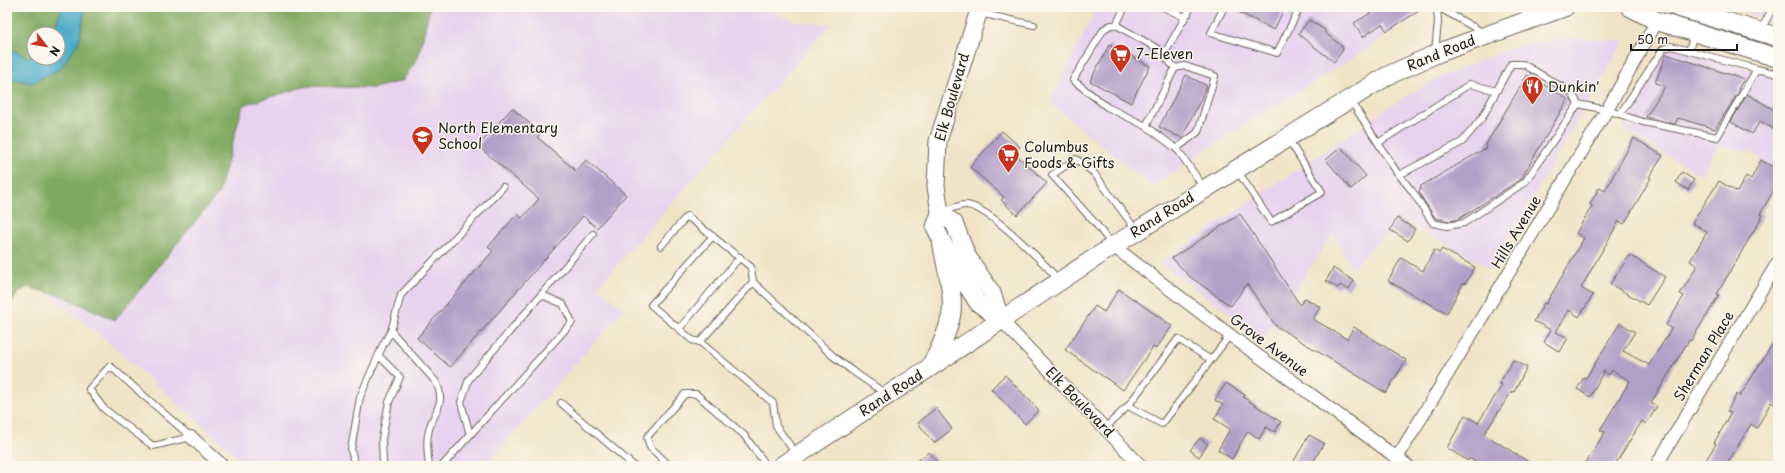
<svg xmlns="http://www.w3.org/2000/svg" width="1785" height="473" viewBox="0 0 1785 473" font-family="'Playpen Sans',sans-serif">
  <style>
    .built { fill: #e8d2ef }
    .forest { fill: #80a960; stroke: #4e623e }
    .water { fill: #4aabc9; stroke: #336472 }
    .building { fill: #b29fc8 }
    .lines { fill: none; stroke-linecap: round; stroke-linejoin: round }
    .lane-casing { stroke: #676258; stroke-width: 8 }
    .street-casing { stroke: #676258; stroke-width: 14 }
    .secondary-casing { stroke: #676258; stroke-width: 19 }
    .primary-casing { stroke: #676258; stroke-width: 20 }
    .lane { stroke: #fff; stroke-width: 6 }
    .street { stroke: #fff; stroke-width: 12 }
    .secondary { stroke: #fff; stroke-width: 17 }
    .primary { stroke: #fff; stroke-width: 18 }
    .labels { text-anchor: middle; stroke-width: 3; stroke-linejoin: round; paint-order: stroke }
    .street-label { font-size: 14px; fill: #1c1c1c; stroke: #fbf7ec }
    .poi-label { font-size: 14px; fill: #1c1c1c; stroke: #fbf7ec; text-anchor: start }
  </style>
  <rect width="100%" height="100%" fill="#fbf7ec"/>
  <filter id="ink" filterUnits="userSpaceOnUse"><feTurbulence type="fractalNoise" baseFrequency=".025" numOctaves="2"/><feDisplacementMap in="SourceGraphic" scale="8" xChannelSelector="R" yChannelSelector="G"/><feConvolveMatrix kernelMatrix="1 2 1 2 8 2 1 2 1" color-interpolation-filters="sRGB"/></filter>
  <filter id="wash" filterUnits="userSpaceOnUse"><feTurbulence type="fractalNoise" baseFrequency=".012" numOctaves="4" result="noise"/><feDisplacementMap in="SourceGraphic" scale="16" xChannelSelector="R" yChannelSelector="G"/><feGaussianBlur stdDeviation="0.9" result="paint"/><feColorMatrix in="noise" values="0 0 0 0 0 0 0 0 0 0 0 0 0 0 0 0 0 1.4 0 .05"/><feComposite in="paint" operator="in"/></filter>
  <g filter="url(#wash)">
    <rect width="100%" height="100%" fill="#f1e3c6"/>
    <path class="built" d="M223,7H763L793,21L831,24L597,287L624,309L485,466H248L102,337L47,292Z
      M1097,7H1430L1343,64L1207,149L1153,187L1050,103Z
      M1737,7H1778V25L1750,15Z
      M1571,38L1624,41L1491,269L1401,218L1352,269L1333,233L1264,338L1160,263L1397,102L1436,79L1513,47Z
      M1672,48L1778,77V169L1750,152L1718,145L1701,175L1623,128L1663,51Z"/>
    <path class="forest" d="M7,7H62L53,34H34V55L28,58L7,47Z
      M85,7H430L418,58L402,81L374,88L307,86L243,105L219,192L115,320L62,296L27,287L17,294L7,311V78L32,83L79,41Z"/>
    <path class="water" d="M62,7H85L79,41L60,69L32,83L7,78V47L28,58L34,55V58H58V34H53Z"/>
    <g id="blocks">
      <path class="building" d="M1229,7H1285L1274,30Z
        M1371,7H1425L1387,31L1382,24L1363,37L1354,23L1374,11Z
        M1309,20L1325,30V33L1342,46L1343,50L1334,62L1298,34Z
        M1109,45L1150,66L1131,103L1090,81Z
        M1666,54L1744,79L1738,89L1740,90L1715,129L1678,118L1675,124L1646,117L1665,86L1655,83Z
        M1186,75L1207,86L1182,138L1159,127Z
        M1527,75L1568,99L1521,179L1459,219L1450,221L1435,218L1419,193L1421,186L1486,148L1485,146Z
        M1747,94L1778,112V132L1760,121L1752,134L1731,122Z
        M512,108L541,133L537,137L576,171L586,160L626,195L597,228L583,216L450,367L417,338L493,251L488,247L517,214L522,218L539,199L478,146Z
        M1002,131L1020,147L1014,153L1047,183L1017,215L1001,200L1004,197L970,167Z
        M1634,138L1663,156L1649,177L1651,178L1624,224L1619,221L1581,288L1593,295L1579,317L1569,310L1556,332L1568,338L1560,352L1544,342L1551,330L1534,321L1544,303L1546,304L1584,238L1576,233L1592,206L1590,204L1599,188L1605,191Z
        M1341,147L1366,176L1351,189L1326,160Z
        M1761,160L1778,170V183L1760,214L1763,215L1717,294L1719,295L1691,341L1689,340L1651,403L1657,407L1646,424L1642,421L1614,466H1584L1605,432L1600,430L1630,381L1612,370L1609,375L1604,371L1590,397L1577,389L1584,377L1586,378L1620,323L1635,332L1623,351L1649,365L1672,328L1666,325L1684,296L1680,294L1697,266L1690,261L1707,232L1692,223L1719,181L1737,192L1746,176L1751,179Z
        M1682,172L1694,180L1688,190L1676,182Z
        M1240,214L1300,305L1305,298L1320,307L1313,319L1347,339L1354,327L1406,360L1386,393L1276,326L1247,284L1231,306L1189,276L1172,258Z
        M1397,218L1415,229L1408,241L1390,230Z
        M1442,249L1475,267L1465,284L1463,283L1447,313L1388,281L1401,258L1423,271L1434,250L1439,253Z
        M1630,255L1665,277L1647,305L1610,284Z
        M1333,268L1354,281L1348,290L1340,285L1338,288L1326,281Z
        M1119,289L1172,326L1156,349L1153,347L1123,390L1065,350L1095,306L1104,312Z
        M1778,335V407L1771,402L1757,428L1751,424L1726,466H1702L1716,444L1714,443L1731,413L1727,411L1737,394L1740,396Z
        M1513,360L1527,367L1514,392L1512,391L1484,434L1535,466H1482L1469,458L1468,461L1447,448L1465,415L1478,423L1502,385L1499,384Z
        M1005,375L1039,410L1025,424L991,389Z
        M1226,383L1245,395L1243,397L1281,422L1275,432L1266,427L1259,439L1248,431L1232,459L1218,450L1230,429L1214,419L1223,405L1215,400Z
        M936,408L952,429L934,443L918,423Z
        M1309,435L1324,443L1311,466H1291Z
        M1200,438L1208,444L1199,457L1190,450Z
        M929,452L940,466H911Z"/>
    </g>
  </g>
  <g filter="url(#ink)">
    <use href="#blocks" fill-opacity="0" stroke="#676258" stroke-width="1"/>
    <g class="lines">
      <defs>
        <path id="lane" d="M1163,7L1182,16L1188,14
          M1224,7L1211,33L1277,53L1300,7
          M1438,7L1484,33
          M979,13L1034,25
          M1116,25L1125,7
          M1761,30L1773,7
          M1435,51L1438,22L1437,7
          M1689,51L1694,33
          M1165,53L1116,25H1111L1104,29L1073,80L1107,107L1146,126L1175,68L1167,59L1165,53L1191,7
          M1175,68L1185,66L1215,76L1198,132L1176,149
          M1351,101L1396,171L1412,191L1433,223L1447,226L1464,223L1525,182L1578,104L1607,110L1643,122L1717,137L1757,69L1778,74
          M1620,114L1663,49L1671,46L1757,69
          M1146,126L1178,150L1204,188
          M1378,143L1470,84L1497,91
          M1237,170L1271,222L1322,192L1288,139
          M1399,175L1462,142L1482,118L1511,64H1523L1572,93L1578,104
          M943,212C949,210 960,204 967,205C990,208 1042,261 1059,280
          M713,236L651,305L692,340L700,342L773,403L776,426L796,454
          M1112,245L1096,224L1052,175L1076,159L1094,173L1136,230
          M661,246L687,216L751,267L753,282
          M679,329L740,257
          M391,331L436,382C448,407 430,414 428,435C426,444 428,456 429,466
          M700,342L753,282L833,356L851,370L886,394
          M379,356L400,377L389,402L382,439L383,466
          M110,366L191,437L153,446L104,409L89,389Z
          M561,403L634,466
          M1128,406L1178,339L1211,360
          M1105,428L1128,406L1162,424L1230,335
          M470,435L461,402L469,379L593,234
          M355,466L351,450L360,397L383,345L391,331L401,295L503,187
          M442,466L572,322L563,304L542,295
          M670,466L650,447L647,437L685,394H696L744,435L767,466"/>
        <path id="street" d="M1113,246L1230,335L1408,466
          M1001,320L1141,466
          M191,437L223,466
          M1397,458L1607,110L1657,21
          M1656,466L1778,262"/>
        <path id="secondary" d="M980,7L938,141L936,186L940,213L935,227L956,269L978,303L1001,320
          M940,213L954,223L967,256L992,293L1001,320"/>
        <path id="primary" d="M1630,7L1657,21L1778,58
          M1677,7L1778,37
          M930,367C939,352 947,334 951,316C955,295 945,264 942,243
          M781,466L1113,246L1387,76L1438,53L1565,7"/>
      </defs>
      <use href="#lane" class="lane-casing"/>
      <use href="#street" class="street-casing"/>
      <use href="#secondary" class="secondary-casing"/>
      <use href="#primary" class="primary-casing"/>
      <use href="#lane" class="lane"/>
      <use href="#street" class="street"/>
      <use href="#secondary" class="secondary"/>
      <use href="#primary" class="primary"/>
    </g>
  </g>
  <defs>
    <symbol id="supermarket-pin" viewBox="-11 -11 22 30"><path d="M0 17L-7.5 6A9.5 9.5 0 1 1 7.5 6Z" fill="#c8321e" stroke="#fbf7ec"/><path d="M-6-5.5h2.5l.6 2H6L4.5 2H-2.5L-4.4-4H-6ZM-1.5 3.2a1.3 1.3 0 1 0 .1 0ZM3 3.2a1.3 1.3 0 1 0 .1 0Z" fill="#fff"/></symbol>
    <symbol id="restaurant-pin" viewBox="-11 -11 22 30"><path d="M0 17L-7.5 6A9.5 9.5 0 1 1 7.5 6Z" fill="#c8321e" stroke="#fbf7ec"/><path d="M-5-6h1v4h1v-4h1v4h1v-4h1v5L-1.5 .5V6h-2V.5L-5-1ZM5-6V6H3V1.5H1.5Q1.5-4 5-6Z" fill="#fff"/></symbol>
    <symbol id="school-pin" viewBox="-11 -11 22 30"><path d="M0 17L-7.5 6A9.5 9.5 0 1 1 7.5 6Z" fill="#c8321e" stroke="#fbf7ec"/><path d="M0-5L7-2L0 1L-7-2ZM-4 1L0 2.5L4 1V4Q0 6-4 4Z" fill="#fff"/></symbol>
  </defs>
  <g fill-rule="evenodd">
    <use href="#supermarket-pin" x="1108" y="42" width="25" height="34"/>
    <use href="#restaurant-pin" x="1520" y="74" width="25" height="34"/>
    <use href="#school-pin" x="410" y="124" width="25" height="34"/>
    <use href="#supermarket-pin" x="996" y="142" width="25" height="34"/>
  </g>
  <g class="labels">
    <g class="street-label">
      <text transform="translate(1441 53) rotate(-22)" y="5">Rand Road</text>
      <text transform="translate(952 97) rotate(-74)" y="5">Elk Boulevard</text>
      <text transform="translate(1162 215) rotate(-32)" y="5">Rand Road</text>
      <text transform="translate(1516 232) rotate(-59)" y="5">Hills Avenue</text>
      <text transform="translate(1269 345) rotate(37)" y="5">Grove Avenue</text>
      <text transform="translate(1704 356) rotate(-59)" y="5">Sherman Place</text>
      <text transform="translate(891 393) rotate(-33)" y="5">Rand Road</text>
      <text transform="translate(1080 402) rotate(46)" y="5">Elk Boulevard</text>
    </g>
    <g class="poi-label">
      <text x="1136" y="59">7-Eleven</text>
      <text x="1548" y="92">Dunkin'</text>
      <text x="438" y="133">North Elementary<tspan x="438" dy="16">School</tspan></text>
      <text x="1024" y="152">Columbus<tspan x="1024" dy="16">Foods &amp; Gifts</tspan></text>
    </g>
  </g>
  <rect width="1785" height="473" fill="none" stroke="#fbf7ec" stroke-width="24"/>
  <g transform="translate(46 46) rotate(121)"><circle r="19" fill="#fbf7ec" stroke="#a29f99"/>
  <path d="M0-3L7 15L0 10L-7 15Z" fill="#c8321e"/>
  <text y="-6" font-size="11" font-weight="bold" text-anchor="middle" fill="#1c1c1c">N</text>
  </g>
  <path d="M1631 44v6h106v-6" fill="none" stroke="#1c1c1c" stroke-width="2"/>
  <text x="1637" y="44" font-size="12" fill="#1c1c1c" stroke="#fbf7ec" stroke-width="3" paint-order="stroke">50 m</text>
</svg>
